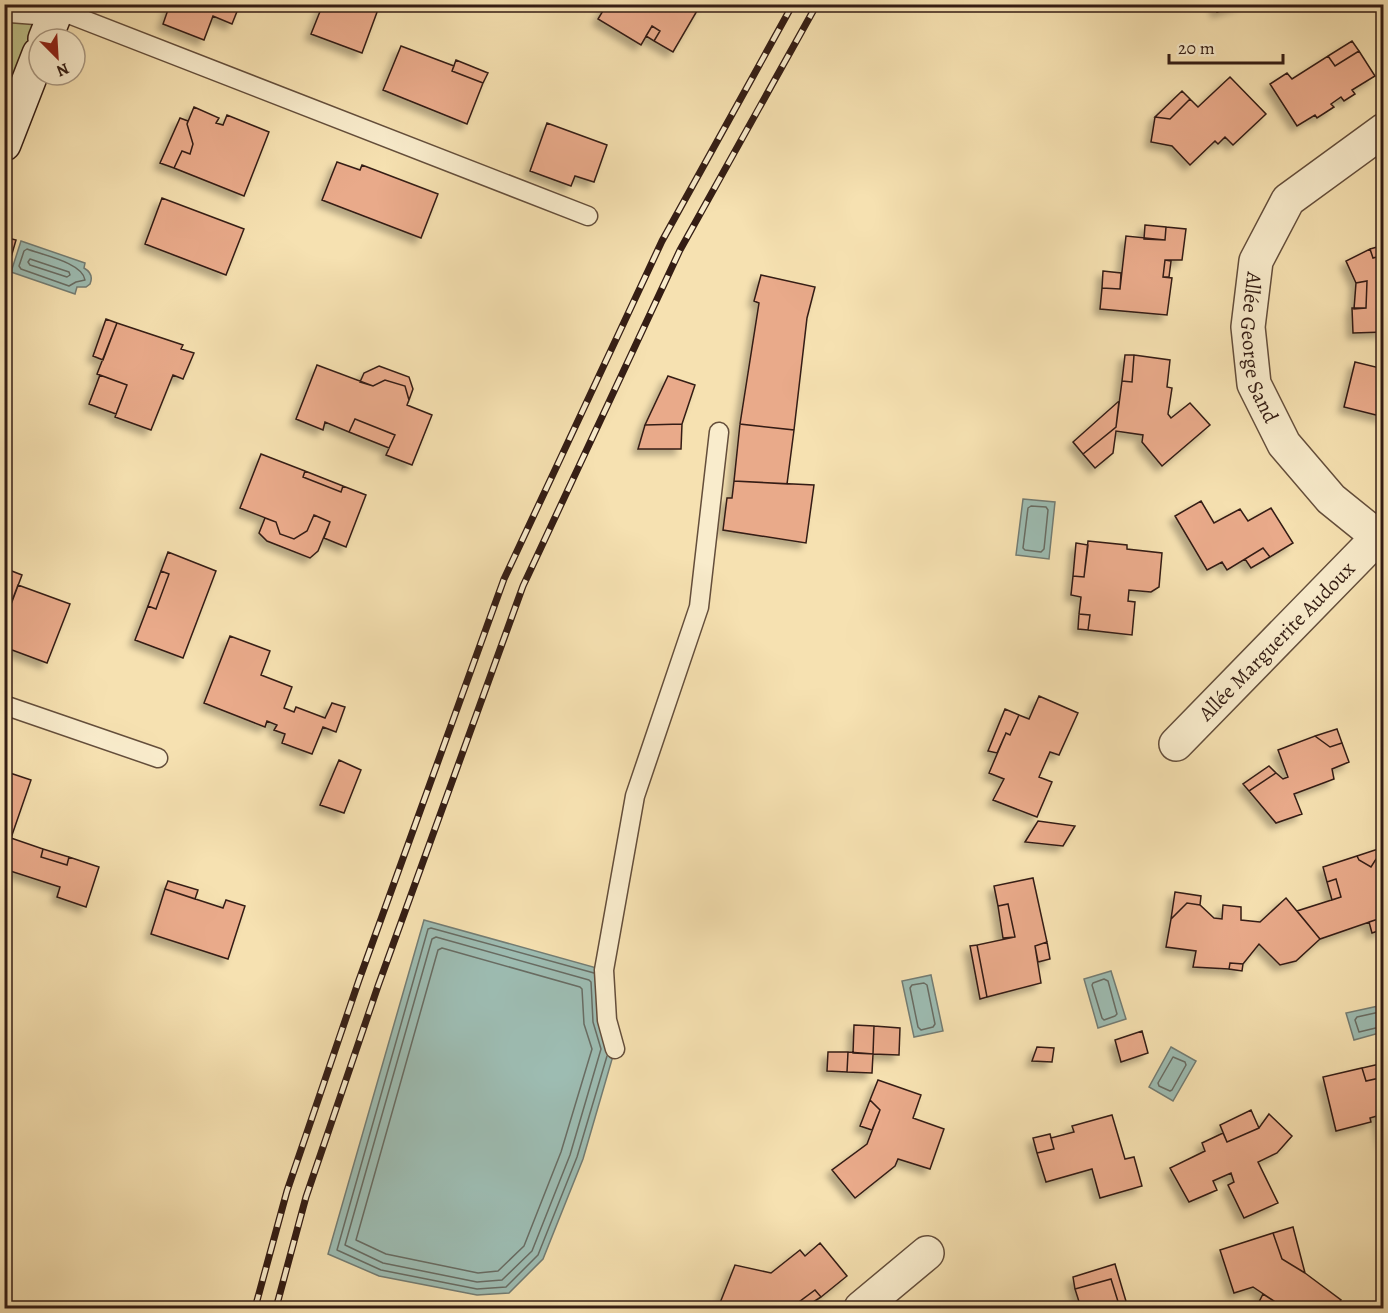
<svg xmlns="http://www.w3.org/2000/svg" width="1388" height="1313" viewBox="0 0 1388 1313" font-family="Alegreya,serif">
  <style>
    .green { fill: #bec28a; stroke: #79704f; stroke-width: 1.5 }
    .water { fill: #9dbcb2; stroke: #737c73; stroke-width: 1.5 }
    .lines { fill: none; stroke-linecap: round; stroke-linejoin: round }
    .shore { stroke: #686c63; stroke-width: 1.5 }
    .building { fill: #e9aa8a; stroke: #341d14; stroke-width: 1.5; filter: url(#shadow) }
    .lane-casing { stroke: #644e3b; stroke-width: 21 }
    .street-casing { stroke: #644e3b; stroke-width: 36 }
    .secondary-casing { stroke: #341d14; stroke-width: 36 }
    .lane { stroke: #f9eccc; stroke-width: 18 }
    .street { stroke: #f9eccc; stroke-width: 33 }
    .secondary { stroke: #f9eccc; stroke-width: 33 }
    .rail-casing { stroke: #341d14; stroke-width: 7 }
    .rail { stroke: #f9eccc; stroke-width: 4.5; stroke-dasharray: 14; stroke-linecap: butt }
    .labels { text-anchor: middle; stroke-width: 5; stroke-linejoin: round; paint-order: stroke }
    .street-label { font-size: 21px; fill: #341d14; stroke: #f9eccc }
  </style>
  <defs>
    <filter id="shadow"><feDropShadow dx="-5.5" dy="5.5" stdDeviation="3" flood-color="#0004"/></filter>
  </defs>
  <rect width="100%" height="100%" fill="#f6e1b1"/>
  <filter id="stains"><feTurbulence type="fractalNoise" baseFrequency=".00333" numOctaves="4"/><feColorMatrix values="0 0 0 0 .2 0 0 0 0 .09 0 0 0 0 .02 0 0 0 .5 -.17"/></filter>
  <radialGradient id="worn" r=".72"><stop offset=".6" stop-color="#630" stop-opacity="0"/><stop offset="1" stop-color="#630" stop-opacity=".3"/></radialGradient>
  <path class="green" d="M5,5L56,9L5,144Z"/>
  <path class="water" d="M21,241L85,263L84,268C91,272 93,277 90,284L86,287H77L75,294L11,272Z
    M1023,499L1055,502L1049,559L1016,555Z
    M424,920L604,970L615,1049L583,1159L543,1259L509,1293L477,1295L379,1276L328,1254Z
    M1111,971L1126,1019L1098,1028L1084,979Z
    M931,975L943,1031L914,1037L902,981Z
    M1383,1005V1032L1354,1040L1346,1013Z
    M1171,1047L1196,1061L1173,1101L1149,1087Z"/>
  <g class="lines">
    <path class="shore" d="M27,249C43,255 83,263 85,280L76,282L69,286L21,269L19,266L24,251Z
      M30,259L69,272L70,275L67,277L30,265L28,262Z
      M1031,506L1046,507L1048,510L1044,549L1041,552L1025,550L1023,548L1028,508Z
      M436,937L589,980L591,982L593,1022L601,1049L570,1155L532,1251L502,1280L477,1282L383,1263L345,1245L432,939Z
      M442,948L580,987L582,989L584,1024L592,1049L561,1152L524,1246L498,1271L478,1273L386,1254L356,1240L438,950Z
      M594,973L431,928L428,929L337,1250L381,1270L477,1289L506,1287L538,1255L577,1157L607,1056
      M1104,979L1108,981L1117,1014L1115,1016L1104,1020L1102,1018L1092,985L1093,983Z
      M924,983L927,985L935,1024L933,1027L921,1030L918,1027L910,988L912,985Z
      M1384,1011L1357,1017L1355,1020L1359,1032L1384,1026
      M1173,1057L1185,1062L1186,1065L1172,1090L1170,1091L1159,1086L1158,1083Z"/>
  </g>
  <path class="building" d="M170,4H240L232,24L213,16L204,40L163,24Z
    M323,4H380L362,53L311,34Z
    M607,4H701L673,52L654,41L660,31L652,26L641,45L598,19Z
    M1215,4H1243L1217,12Z
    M652,26L660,31L654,41L646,36Z
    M1352,41L1359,51L1335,66L1328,56Z
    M401,46L454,66L452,71L483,83L467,124L383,90Z
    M1359,51L1375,76L1352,90L1355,94L1344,101L1341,97L1331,104L1334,107L1317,118L1315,115L1297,126L1270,84L1287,73L1292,79L1328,56L1335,66Z
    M456,60L488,73L483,83L452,71Z
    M1230,77L1266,114L1233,145L1225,137L1218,144L1215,141L1190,165L1172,146L1151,142L1155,117L1170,119L1190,99L1198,107Z
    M1182,91L1190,99L1170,119L1155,117Z
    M194,107L219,118L216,123L223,125L227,115L269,132L244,196L174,168L182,151L190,154L193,144L187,124Z
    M180,118L188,121L187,124L193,144L190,154L182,151L174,168L160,163Z
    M547,123L607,145L594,182L575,176L571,186L530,171Z
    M337,162L360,170L362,165L438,194L421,238L322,200Z
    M162,198L244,229L226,275L145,244Z
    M1145,225L1166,227L1165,240L1144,239Z
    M1166,227L1186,229L1182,260H1165L1163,277L1172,278L1167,315L1100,309L1102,288L1120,289L1126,236L1165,240Z
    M4,237L16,240L7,271H4Z
    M1384,245V255L1373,258L1370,249Z
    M1370,249L1373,258L1384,255V332L1353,333L1352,308H1366L1367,281L1356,283L1346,261Z
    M1165,260L1171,261L1169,277H1163Z
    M1103,271L1121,273L1120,289L1102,288Z
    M761,275L815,287L807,318L794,430L740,424L759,303L754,301Z
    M1367,281L1366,308L1354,309L1356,283Z
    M106,319L117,323L103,360L93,356Z
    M117,323L183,345L181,349L194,353L183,379L173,375L151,430L115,417L127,385L97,374Z
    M1125,355H1134L1132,382L1122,381Z
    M1134,355L1170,360L1167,387L1172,388L1168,414L1171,418L1190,403L1210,425L1162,466L1142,442L1143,435L1116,431L1113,453L1095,468L1083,454L1116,427L1122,381L1132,382Z
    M1355,362L1384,369V417L1344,407Z
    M317,365L373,386L385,380L405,386L409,400L407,405L432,415L412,465L386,455L395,435L355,419L349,432L325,422L323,430L296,419Z
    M379,366L409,377L413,389L409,400L405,386L385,380L373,386L360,382L364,373Z
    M100,375L127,385L116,414L89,404Z
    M668,376L695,385L682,424L645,425Z
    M1119,401L1116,427L1083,454L1073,442Z
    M355,419L395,435L389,448L349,432Z
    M682,424L681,449H638L645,425Z
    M740,424L794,430L787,484L734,481Z
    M261,454L305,471L303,477L341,492L343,486L366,495L346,547L324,538L330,522L314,515L307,531L294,539L280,534L276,522L240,508Z
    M305,471L343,486L341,492L303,477Z
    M734,481L814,485L806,543L723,530L727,498H732Z
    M1201,501L1214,523L1240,509L1248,521L1271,508L1293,543L1270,557L1263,548L1227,570L1222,562L1207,570L1175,516Z
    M314,515L330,522L318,551L310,558L267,541L259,533L265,518L276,522L280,534L294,539L307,531Z
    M1088,541L1127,545V549L1162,553L1159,587L1151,592L1129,590L1128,601L1135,602L1132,635L1088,630L1090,615L1079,614L1081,597L1071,595L1073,576L1084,577Z
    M1076,543L1088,545L1084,577L1073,576Z
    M1263,548L1270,557L1251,568L1245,559Z
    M168,552L216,571L183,658L135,640L148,606L156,609L169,574L161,571Z
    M4,568L22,575L10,607L4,605Z
    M161,571L169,574L156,609L148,606Z
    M18,585L70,604L47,663L4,647L10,625L4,622Z
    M1079,614L1090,615L1088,630L1078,629Z
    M230,636L270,651L261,675L292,687L284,708L294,712L296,707L325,718L332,703L345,707L336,732L323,727L312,754L282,743L285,734L274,730L277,725L267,721L265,727L204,703Z
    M1039,696L1078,713L1059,755L1050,752L1039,777L1052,782L1037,817L993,800L1004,779L989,773L1006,733L1010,735L1019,715L1029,719Z
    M1005,709L1019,715L1010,735L1006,733L997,753L988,751Z
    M1337,729L1342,743L1330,747L1315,736Z
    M1315,736L1330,747L1342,743L1349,762L1332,769L1334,779L1294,794L1302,814L1276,823L1249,791L1276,773L1283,779L1288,777L1278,750Z
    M339,760L361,770L344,813L320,805Z
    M1269,766L1276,773L1249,791L1243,784Z
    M4,771L31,780L11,838L43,849L41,857L67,865L69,857L99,867L86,907L57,897L60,887L4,869Z
    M1038,821L1075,826L1063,846L1025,842Z
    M1384,847V856L1376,859L1371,867L1359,860L1357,856Z
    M43,849L69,857L67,865L41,857Z
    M1357,856L1359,860L1371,867L1376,859L1384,856V917L1320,939L1297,911L1341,897L1336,879L1327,882L1323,867Z
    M1033,878L1047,942L1035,946L1041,983L987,997L977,945L1015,937L1008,904L998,906L994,886Z
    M1336,879L1341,897L1332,900L1327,882Z
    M168,881L198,890L195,899L165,889Z
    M165,889L223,908L226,900L245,906L228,959L151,934Z
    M1175,892L1201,896L1200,905L1187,903L1171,919Z
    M1286,898L1320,939L1296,961L1280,965L1259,944L1243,964L1230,963L1229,969L1193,967L1196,951L1166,947L1171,919L1187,903L1200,905L1214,918L1222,919L1223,905L1241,907V920L1260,922Z
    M1008,904L1015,937L1003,938L998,906Z
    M1384,917V929L1372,933L1369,922Z
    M1047,942L1050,959L1038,962L1035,946Z
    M977,945L987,997L980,999L970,946Z
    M1230,963L1243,964L1242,971L1229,969Z
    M854,1025L874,1026L873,1054L853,1053Z
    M874,1026L900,1028L899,1055L873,1054Z
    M1142,1031L1148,1053L1121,1062L1115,1040Z
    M1037,1047L1054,1048L1052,1062L1032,1061Z
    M828,1052H848L847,1072L827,1071Z
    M848,1052L873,1054L872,1073L847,1072Z
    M1384,1063V1077L1366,1081L1362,1068Z
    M1362,1068L1366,1081L1384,1077V1144L1377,1116L1370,1118L1371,1122L1336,1131L1323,1077Z
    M878,1080L921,1095L913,1118L944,1129L930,1169L898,1159L895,1166L855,1198L832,1170L867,1144L880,1110L870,1100Z
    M870,1100L880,1110L872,1130L860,1126Z
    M1251,1110L1259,1128L1227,1142L1220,1125Z
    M1269,1114L1292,1136L1277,1153L1258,1162L1278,1203L1244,1218L1228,1185L1234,1182L1231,1173L1213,1181L1217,1190L1189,1202L1170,1168L1205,1151L1202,1143L1223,1133L1227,1142L1259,1128Z
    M1112,1115L1125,1159L1134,1157L1142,1186L1100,1198L1092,1169L1046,1182L1037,1153L1054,1149L1051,1138L1074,1132L1072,1126Z
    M1050,1134L1054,1149L1037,1153L1033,1138Z
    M1293,1227L1305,1273L1282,1259L1273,1233Z
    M1273,1233L1282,1259L1305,1273L1341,1300L1335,1308H1272L1274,1301L1253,1287L1234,1293L1220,1250Z
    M820,1243L847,1276L821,1297L815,1290L799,1302L804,1308H763L762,1307L759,1308H718L735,1265L771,1273L800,1250L805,1256Z
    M1115,1264L1128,1308H1120L1111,1279L1075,1289L1073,1277Z
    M1111,1279L1120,1308H1081L1075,1289Z
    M815,1290L821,1297L804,1308L799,1302Z
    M1263,1294L1274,1301L1271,1308L1259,1302Z"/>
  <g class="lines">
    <defs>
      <path id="lane" d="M56,9L588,216
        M4,705L158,758
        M615,1049L607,1020L604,970L635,796L699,607L719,432"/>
      <g id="street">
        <path d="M4,5L56,9"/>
        <path id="s1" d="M1384,130L1288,200L1256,261L1248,327L1254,384L1284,444L1331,499L1378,537L1384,539"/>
        <path id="s2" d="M1176,744L1378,537"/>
        <path d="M861,1308L927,1253"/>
      </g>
      <path id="secondary" d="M45,39L59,4
        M4,144L39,54"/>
    </defs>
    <use href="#lane" class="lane-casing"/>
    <use href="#street" class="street-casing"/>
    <use href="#secondary" class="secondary-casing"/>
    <use href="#lane" class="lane"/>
    <use href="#street" class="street"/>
    <use href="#secondary" class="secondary"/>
    <defs>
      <path id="rail" d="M255,1308L287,1191L359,980L504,579L662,241L793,4
        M276,1308L306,1197L378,986L523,586L680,250L817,4"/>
    </defs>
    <use href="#rail" class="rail-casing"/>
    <use href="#rail" class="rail"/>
  </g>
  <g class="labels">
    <g class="street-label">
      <text dy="7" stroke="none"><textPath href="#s1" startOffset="276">Allée George Sand</textPath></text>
      <text dy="7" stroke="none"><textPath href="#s2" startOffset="144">Allée Marguerite Audoux</textPath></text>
    </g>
  </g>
  <rect width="1388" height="1313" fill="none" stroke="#f6e1b1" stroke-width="24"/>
  <rect x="6" y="6" width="1376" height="1301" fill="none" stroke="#341d14" stroke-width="3"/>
  <rect x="12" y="12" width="1364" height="1289" fill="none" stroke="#341d14" stroke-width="1.5"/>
  <g transform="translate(57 57) rotate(156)"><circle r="28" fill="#f9eccc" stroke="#aa9982" stroke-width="1.5"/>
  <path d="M0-4.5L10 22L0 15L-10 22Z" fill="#8f2418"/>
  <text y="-9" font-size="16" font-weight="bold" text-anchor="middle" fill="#341d14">N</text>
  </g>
  <path d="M1169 54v9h114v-9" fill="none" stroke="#341d14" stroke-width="3"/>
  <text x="1178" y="54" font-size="18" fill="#341d14" stroke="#f9eccc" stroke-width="4.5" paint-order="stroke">20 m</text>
  <rect width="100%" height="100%" filter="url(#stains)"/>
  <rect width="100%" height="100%" fill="url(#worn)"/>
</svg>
